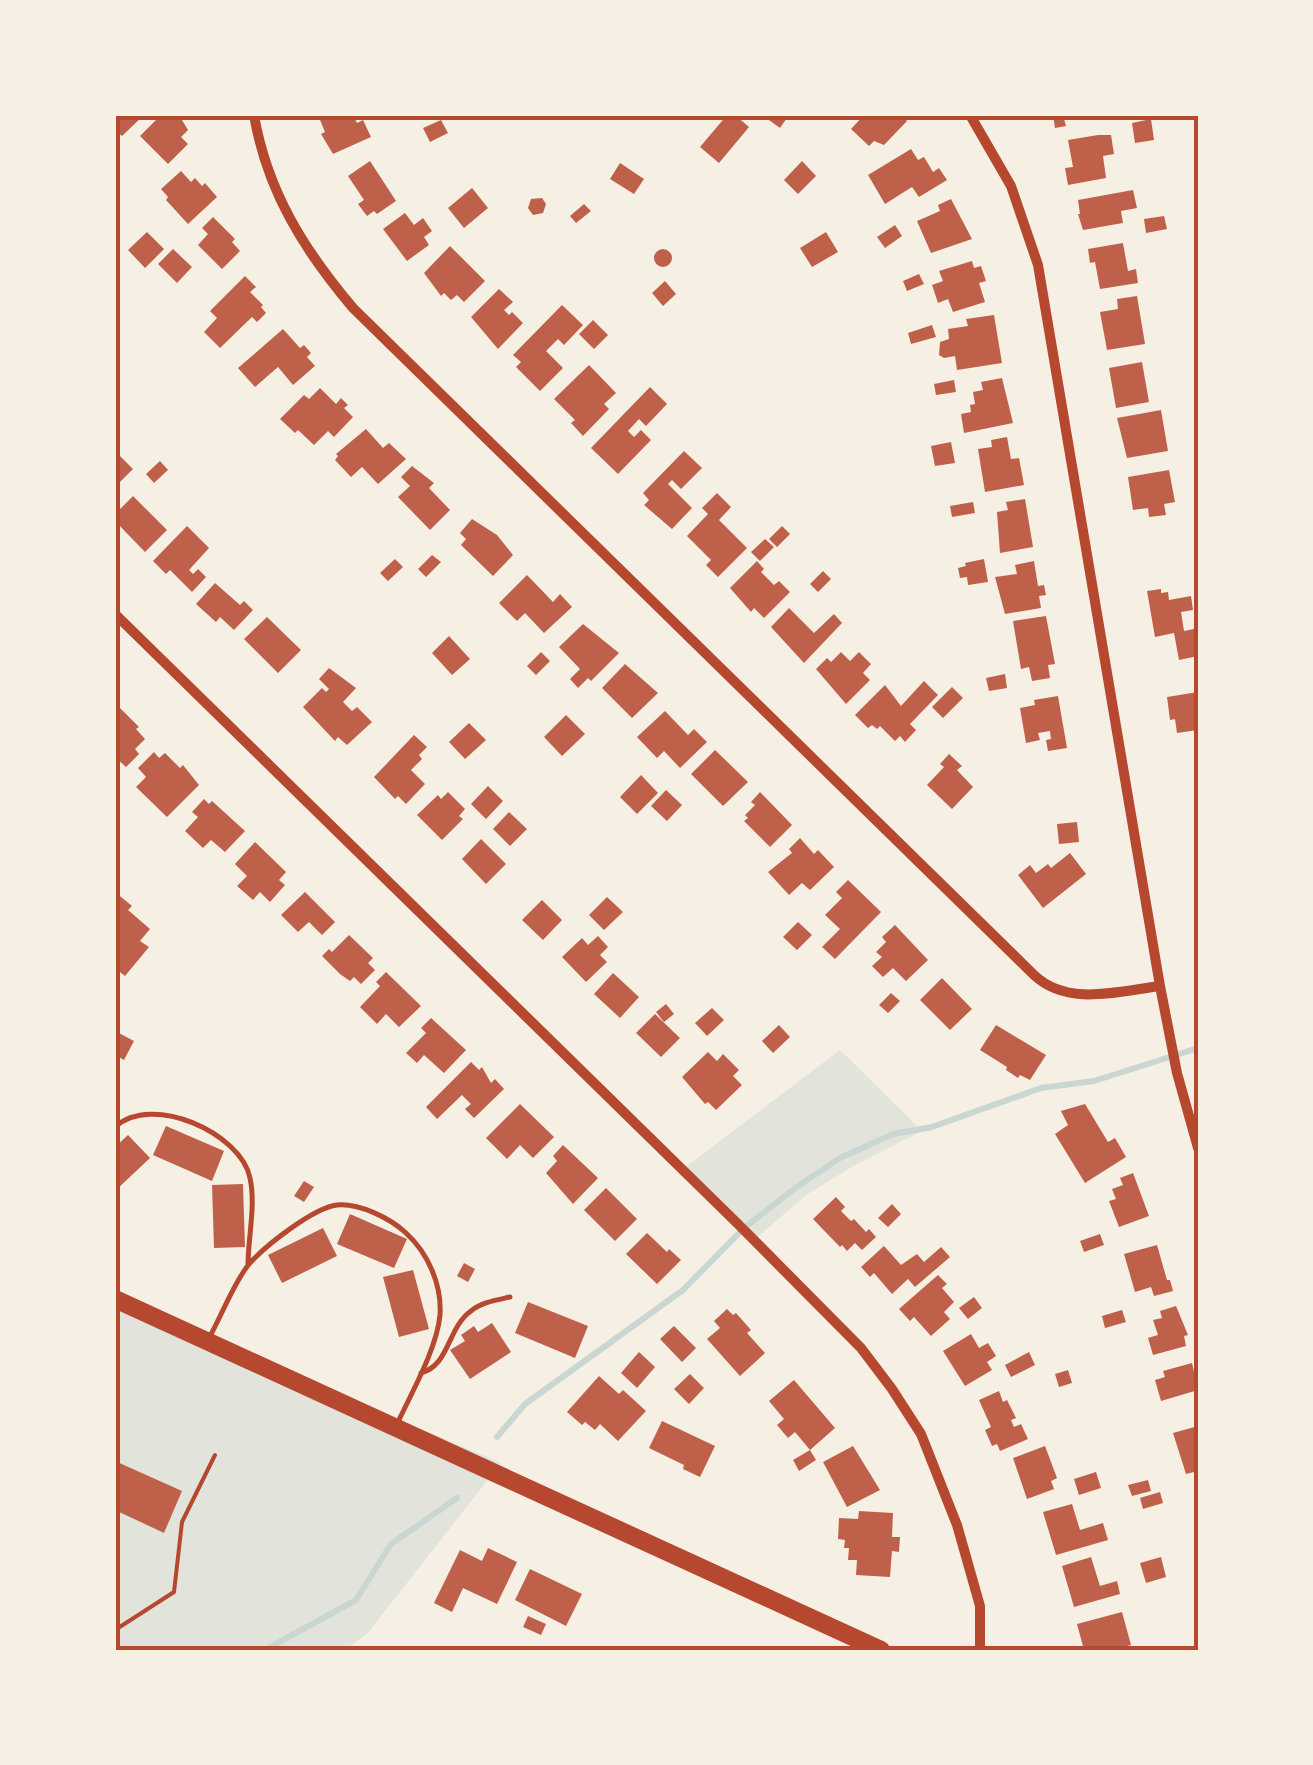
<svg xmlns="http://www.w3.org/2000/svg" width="1313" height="1765" viewBox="0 0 1313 1765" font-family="Karla,sans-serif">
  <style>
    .green { fill: #e2e4dc }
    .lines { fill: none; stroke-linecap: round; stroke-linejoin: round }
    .stream { stroke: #c9d6d2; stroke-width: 6 }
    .building { fill: #bf614a }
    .path { stroke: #b5482f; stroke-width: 4 }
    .service { stroke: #b5482f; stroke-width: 5 }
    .minor { stroke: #b5482f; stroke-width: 10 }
    .trunk { stroke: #b5482f; stroke-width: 18 }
    .neatline { fill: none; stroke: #b5482f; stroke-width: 4 }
  </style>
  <rect width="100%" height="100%" fill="#f6efe4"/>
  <path class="green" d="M840,1050L922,1131L855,1165L806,1195L753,1241L683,1169Z
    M115,1299L501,1463L367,1634L344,1650H115Z"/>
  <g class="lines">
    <path class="stream" d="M497,1437L525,1404L683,1290L743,1229L795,1188L840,1158L893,1134L932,1127L1041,1088L1094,1081L1198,1048
      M265,1650L356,1600L391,1544L457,1498"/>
  </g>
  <path class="building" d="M115,115H144L122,136L115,130Z
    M161,115H179L188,130L181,137L188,144L168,164L140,136Z
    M318,115H353L357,123L363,120L371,137L333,154L321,134L325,132Z
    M727,115H735L749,127L719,163L700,147Z
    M762,115H789L780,128Z
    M864,115H901L907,121L884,145L874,141L869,146L851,129Z
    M1053,115H1075V116L1064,119L1066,126L1055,128Z
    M1151,119L1154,140L1135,143L1132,123Z
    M441,120L448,133L430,142L423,128Z
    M1098,135H1111L1114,154L1103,156L1106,178L1068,185L1065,168L1073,167L1068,140Z
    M911,149L918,160L924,157L933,172L939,168L947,180L919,197L912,187L885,204L868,175Z
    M370,161L396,201L377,214L374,211L367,216L358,204L364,200L348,176Z
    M802,161L816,176L798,194L784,180Z
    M620,163L644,179L634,194L610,179Z
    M181,171L191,182L195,178L202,186L205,183L217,197L188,224L166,200L168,197L161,189Z
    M472,188L488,208L464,228L448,208Z
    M1133,190L1137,208L1121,211L1123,223L1083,230L1078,214H1080L1078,200Z
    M542,198L546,204L543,213L533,215L528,208L531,199Z
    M951,199L972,239L931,253L917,221L940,211L938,205Z
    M584,204L591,211L576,223L570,216Z
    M405,213L414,225L423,218L432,231L424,237L429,245L407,261L383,229Z
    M1164,216L1167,229L1146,233L1144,219Z
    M213,217L235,239L232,242L240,251L222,269L198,245L208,234L202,228Z
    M895,225L902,236L885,248L877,237Z
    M147,232L164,249L145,268L128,250Z
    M826,232L838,252L812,267L800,248Z
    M1123,243L1128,271L1136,269L1138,283L1100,289L1095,262L1090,263L1088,249Z
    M450,246L485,281L464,302L457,295L451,300L444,293L441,296L424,273Z
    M654 258a9 9 0 1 1 18 0a9 9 0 1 1-18 0Z
    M173,249L192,267L177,283L158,264Z
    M972,261L974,268L981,266L986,281L979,283L985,302L953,312L948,299L938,303L932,285L943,281L939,271Z
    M919,274L924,284L907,291L903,281Z
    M245,276L256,287L250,292L263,305L261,307L266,313L257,322L252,317L220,348L204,332L217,318L210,311Z
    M665,281L676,294L663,306L652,293Z
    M499,289L513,302L504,310L509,315L512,312L523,323L498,349L471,317Z
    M1137,296L1145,344L1107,350L1100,312L1118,309L1117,299Z
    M562,305L583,325L564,345L558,339L546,351L563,368L540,391L516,367L521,362L513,355Z
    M994,315L1002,363L957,370L955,356L944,358L939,355L940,342L949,339L948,329L968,326L966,319Z
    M593,320L608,335L594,349L579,334Z
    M932,325L936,337L911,344L908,333Z
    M283,329L300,348L304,345L311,353L307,357L315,366L293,385L278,367L255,387L238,368Z
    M1142,362L1149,402L1116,408L1109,368Z
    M589,365L616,393L604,404L609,409L583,436L571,423L575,420L554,399Z
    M1002,378L1013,423L964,433L961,414L971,412L970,405L975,404L973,392L983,390L981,382Z
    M954,380L956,392L936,395L934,384Z
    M650,387L667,404L646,426L639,419L628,431L634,437L641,430L651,440L618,474L591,448Z
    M320,388L336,404L341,398L348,405L344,408L353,417L334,437L328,431L314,445L298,430L295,433L280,419L304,395L309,399Z
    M1161,410L1168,451L1127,458L1117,418Z
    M366,429L383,448L389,443L406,459L378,484L362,467L351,477L335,460L338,456L336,454Z
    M1007,437L1011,459L1019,458L1024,485L985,492L978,449L992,447L991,440Z
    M951,442L955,463L935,466L931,446Z
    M115,451L133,469L115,487Z
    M684,451L702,468L681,489L672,480L668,484L692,508L672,529L644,505L649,500L643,493Z
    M160,461L168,470L154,483L146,474Z
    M412,466L434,483L429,488L450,510L430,530L398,497L410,486L401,477Z
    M1169,470L1175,502L1164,504L1166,515L1149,517L1148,508L1133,510L1128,477Z
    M717,493L731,507L719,520L747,548L718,577L706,565L711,560L687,536L708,514L702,508Z
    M133,496L167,530L145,552L115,521V514Z
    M1025,499L1033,547L1000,553L997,512L1008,510L1006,502Z
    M973,502L975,513L952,517L950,506Z
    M472,519L497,535L513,555L493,576L461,545L466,539L460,533Z
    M187,526L209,548L189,570L193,574L198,569L206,577L192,592L170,570L166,574L153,561Z
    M782,526L790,534L777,547L769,539Z
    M765,539L774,547L760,561L751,552Z
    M432,555L441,562L426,577L418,569Z
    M395,559L403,567L388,581L380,573Z
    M984,559L988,582L968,585L967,577L960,578L958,568L966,566L965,563Z
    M757,561L764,569L761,572L774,585L779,581L790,592L764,618L754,608L751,612L730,588Z
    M1034,561L1038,586L1044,585L1046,595L1039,596L1041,608L1005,614L995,577L1017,574L1015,565Z
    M823,571L831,579L818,592L810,584Z
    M527,575L553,602L560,594L572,607L544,633L525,613L517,621L499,603Z
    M215,583L240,605L244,601L253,610L234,630L220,617L216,622L196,604Z
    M1161,589V593L1168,592L1169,600L1191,596L1193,610L1181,612L1184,631L1194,629L1198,656L1179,660L1174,633L1155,637L1147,591Z
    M789,608L814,633L834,614L842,623L804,663L771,627Z
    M1046,616L1055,664L1048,665L1050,678L1032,681L1029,667L1021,669L1013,621Z
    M267,617L301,650L278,673L244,639Z
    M583,624L619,653L591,681L588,678L578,688L570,679L580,669L559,647Z
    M449,636L470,659L452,675L432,653Z
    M541,652L550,661L536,675L527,666Z
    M841,652L850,661L859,652L871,664L863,673L870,680L846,704L816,669L827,658L831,662Z
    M625,664L658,693L632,718L602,688Z
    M329,668L356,688L343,702L352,711L357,707L372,722L347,745L338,737L335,741L303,707L322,688L326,692L329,689L319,679Z
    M1005,674L1007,688L989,691L986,678Z
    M924,681L938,695L910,724L916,730L905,742L900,736L895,741L880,726L877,729L872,725L868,728L855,715L885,685L901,706Z
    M952,687L963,698L943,718L932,707Z
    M1198,692V730L1177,733L1175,719L1170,720L1167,697Z
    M1058,696L1067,748L1048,751L1046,740L1051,739L1050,731L1038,733L1040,740L1026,743L1020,708L1035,705L1034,700Z
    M115,703L139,727L136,729L145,739L135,749L139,754L126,767L115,757Z
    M665,711L688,735L694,729L707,742L680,768L664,751L657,758L637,737Z
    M566,715L585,734L562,756L544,737Z
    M469,723L486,740L465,759L449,742Z
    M414,735L427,747L419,755L422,759L411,770L425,784L406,804L398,796L395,799L374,777Z
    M715,750L748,782L723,806L691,774Z
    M154,752L159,758L165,753L180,768L183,765L199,785L167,817L136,787L146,777L138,768Z
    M949,754L962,766L957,770L973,787L952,809L927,785L944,767L940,764Z
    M641,775L658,793L637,814L620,797Z
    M488,786L503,801L486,819L471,804Z
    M666,790L682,805L667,821L651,806Z
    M448,792L465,809L459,816L463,819L442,840L417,815L438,795L441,799Z
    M760,792L792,825L770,847L744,821L748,818L745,815L755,805L751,802Z
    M204,799L209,804L212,801L245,831L225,852L211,840L203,848L185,831L198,817L192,812Z
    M509,812L527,829L510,846L493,829Z
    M1077,822L1079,842L1059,844L1057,824Z
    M800,838L814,854L818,850L834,867L810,890L802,883L789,895L768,872L792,853L789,849Z
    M481,839L506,864L486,884L462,859Z
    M255,842L286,872L279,880L285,885L270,902L260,892L253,900L237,886L247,876L235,864Z
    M1070,853L1086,874L1043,908L1018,875L1030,865L1036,873L1048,864L1051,868Z
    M848,880L881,912L835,959L822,947L840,929L825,915L842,898L836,892Z
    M115,892L132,906L128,910L150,929L140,941L149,947L125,976L115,968Z
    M305,892L335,922L322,935L309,922L298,932L281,915Z
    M607,897L623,912L604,930L589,915Z
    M542,900L562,920L543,940L522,920Z
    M798,922L812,935L797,950L783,937Z
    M895,925L928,960L906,981L893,968L883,977L872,966L882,957L876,952L886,942L882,937Z
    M349,935L373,958L368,963L375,970L361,984L354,977L350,981L340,974L322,956L329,949L332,952Z
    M598,936L608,947L600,955L607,962L586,982L562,957L582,938L588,945Z
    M386,972L421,1006L399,1027L386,1014L377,1024L360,1007L380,986L376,982Z
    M613,973L639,997L620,1018L594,994Z
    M942,978L972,1009L950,1030L920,1000Z
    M891,993L900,1001L888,1013L879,1005Z
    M666,1004L674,1014L664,1022L656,1012Z
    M712,1008L724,1020L707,1036L695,1023Z
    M655,1014L680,1038L661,1057L636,1033Z
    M431,1018L466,1050L444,1073L424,1055L417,1063L406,1053L426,1033L421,1028Z
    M779,1025L790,1037L773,1053L762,1041Z
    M996,1025L1046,1055L1030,1080L1020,1075L1018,1078L1006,1070L1007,1067L980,1050Z
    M115,1031L134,1041L124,1060L115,1055Z
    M708,1052L717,1061L723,1054L739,1070L733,1076L742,1085L716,1110L708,1102L705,1104L682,1077Z
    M471,1062L479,1070L482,1067L491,1083L495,1079L504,1089L474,1118L465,1109L471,1104L462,1095L437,1119L426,1107Z
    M520,1104L554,1137L533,1158L520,1145L507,1159L486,1138Z
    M1085,1104L1108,1142L1115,1138L1126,1157L1085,1183L1055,1134L1068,1125L1061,1111Z
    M166,1126L224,1151L212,1181L153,1155Z
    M128,1135L150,1158L115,1191V1147Z
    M563,1145L598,1178L573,1204L546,1173L557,1161L553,1156Z
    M1133,1173L1149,1216L1119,1227L1109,1201L1116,1199L1112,1189L1123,1185L1120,1178Z
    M304,1181L314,1187L304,1202L294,1196Z
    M243,1184L245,1247L214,1248L212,1185Z
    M606,1188L637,1219L615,1241L584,1210Z
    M836,1197L845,1207L841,1211L851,1221L854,1219L866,1232L869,1229L876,1237L862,1250L855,1243L847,1251L842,1245L840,1247L813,1219Z
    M892,1204L901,1214L888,1227L878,1218Z
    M350,1214L407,1239L394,1268L337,1244Z
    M323,1228L337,1256L282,1283L268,1255Z
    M647,1233L667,1252L669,1249L681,1260L657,1284L626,1254Z
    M1100,1234L1104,1245L1084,1252L1080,1241Z
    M1157,1245L1167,1280H1170L1173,1291L1154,1296L1151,1287L1135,1292L1124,1254Z
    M884,1246L901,1265L917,1254L924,1262L941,1247L950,1257L915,1287L908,1279L892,1294L874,1273L870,1277L861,1267Z
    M464,1263L475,1269L468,1282L457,1276Z
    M413,1270L429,1329L399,1337L383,1277Z
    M938,1275L947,1284L942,1288L954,1302L944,1312L950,1319L931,1336L914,1317L910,1321L899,1309Z
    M974,1297L982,1308L968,1319L959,1308Z
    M528,1302L588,1326L575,1358L515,1333Z
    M1176,1306L1188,1335L1184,1336L1186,1346L1153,1355L1148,1338L1158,1335L1153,1320L1162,1318L1160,1311Z
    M727,1309L733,1315L736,1313L751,1330L747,1333L765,1353L740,1376L707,1339L720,1328L714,1321Z
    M1122,1310L1126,1322L1105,1328L1102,1316Z
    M492,1323L511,1352L470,1379L450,1350L465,1341L461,1335L474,1326L478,1332Z
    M674,1326L696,1348L682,1362L660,1339Z
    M971,1334L979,1348L988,1343L996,1356L987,1362L992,1370L965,1386L943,1351Z
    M639,1352L655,1367L637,1388L621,1373Z
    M1029,1352L1035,1365L1011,1377L1005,1365Z
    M1192,1363L1198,1390L1161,1401L1155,1380L1165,1377L1163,1371Z
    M1068,1370L1072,1383L1059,1387L1055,1374Z
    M690,1374L704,1388L689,1404L674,1389Z
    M599,1376L619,1394L623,1390L646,1411L618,1441L600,1424L595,1430L585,1422L582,1425L567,1412Z
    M794,1380L835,1428L810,1450L795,1432L788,1438L777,1425L784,1419L769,1401Z
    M999,1391L1003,1402L1007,1400L1016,1418L1011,1420L1014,1427L1021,1424L1028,1439L1000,1451L997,1444L992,1446L985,1430L991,1427L979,1400Z
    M662,1421L715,1446L700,1477L683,1469L684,1465L649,1448Z
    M1198,1426V1471L1186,1474L1173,1433Z
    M853,1446L880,1490L847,1507L823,1462Z
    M1045,1446L1057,1478L1051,1481L1054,1489L1027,1499L1013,1458Z
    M810,1450L816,1460L799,1471L793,1460Z
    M115,1461L182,1491L164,1533L115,1510Z
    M1096,1472L1101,1488L1079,1495L1074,1479Z
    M1148,1480L1151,1491L1132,1496L1128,1485Z
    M1160,1492L1163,1503L1143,1509L1140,1498Z
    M1072,1504L1080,1530L1103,1523L1108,1540L1056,1555L1043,1512Z
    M859,1511L893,1513L892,1537H900L899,1552L892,1551L890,1577L856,1575L857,1560H848L849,1548H844L845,1540L838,1539L839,1518L858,1519Z
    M488,1548L517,1562L497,1604L463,1588L452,1612L434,1603L460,1550L482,1561Z
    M1091,1557L1100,1586L1117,1581L1120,1594L1074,1607L1062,1566Z
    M1161,1557L1166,1577L1146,1583L1140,1563Z
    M530,1569L582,1594L566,1626L515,1600Z
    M1122,1612L1131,1645L1111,1650H1084L1077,1624Z
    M528,1616L546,1624L541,1635L523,1627Z"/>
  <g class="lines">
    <path class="path" d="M115,1630L174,1592L182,1522L215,1455"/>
    <path class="service" d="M115,1127C152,1093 241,1133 250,1178C256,1206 248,1237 248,1265
      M209,1338C222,1315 233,1284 249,1264C265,1246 313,1208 337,1205C359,1203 390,1218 406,1233C428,1253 442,1285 440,1315C437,1348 412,1392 398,1422
      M421,1373C450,1365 447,1328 471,1311C482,1302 497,1300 510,1297"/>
    <path class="minor" d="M254,115C267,191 304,250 353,308L1034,975C1068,1007 1119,991 1160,986
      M970,115L1011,186L1038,265L1160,986L1177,1073L1198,1148
      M115,614L738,1224L861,1348L892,1389L921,1434L957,1525L980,1606V1650"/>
    <path class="trunk" d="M115,1299L881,1650"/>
  </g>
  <rect width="1313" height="1765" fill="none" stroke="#f6efe4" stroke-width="235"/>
  <rect x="118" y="118" width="1078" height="1530" class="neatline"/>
</svg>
